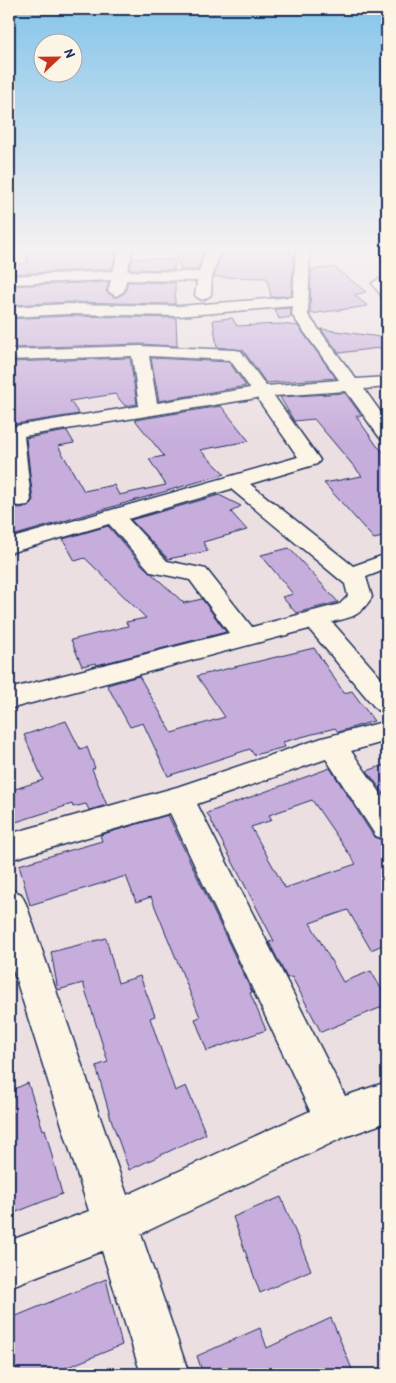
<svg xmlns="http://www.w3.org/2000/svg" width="396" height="1383" viewBox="0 0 396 1383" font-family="'Patrick Hand',sans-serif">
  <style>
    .building { fill: #c7addc; stroke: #1b2f5e; fill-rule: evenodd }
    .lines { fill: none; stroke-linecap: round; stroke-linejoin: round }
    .street-casing { stroke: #1b2f5e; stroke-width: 3 }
    .street { fill: #fcf5e5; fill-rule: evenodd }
  </style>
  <rect width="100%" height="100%" fill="#ecdfe2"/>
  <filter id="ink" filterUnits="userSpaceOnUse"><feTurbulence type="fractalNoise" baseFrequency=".02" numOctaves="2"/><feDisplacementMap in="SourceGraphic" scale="10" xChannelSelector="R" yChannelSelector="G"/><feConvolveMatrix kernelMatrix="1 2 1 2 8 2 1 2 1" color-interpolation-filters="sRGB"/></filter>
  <g filter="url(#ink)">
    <path class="building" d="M56,250H117V251L112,269L9,274V265L28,263L26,252Z
      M222,250H289L294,259L291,295L271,297L267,278L214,277Z
      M172,251L203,253L198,270H182Z
      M133,258L174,260V270L129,269Z
      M334,267L366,292L354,295L368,306L310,314L311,270Z
      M109,282L106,292L115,298L125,293L128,282L175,283V304L68,302L9,305V286Z
      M291,308V317L279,319L275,309Z
      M68,316L176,318L177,346L140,344L9,348V319Z
      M232,318L237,326L281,324L298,326L336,378L266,383L243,350L217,347L213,320Z
      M321,329L387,338V347L339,353Z
      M130,358L137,404L125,406L115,394L70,401L79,414L9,425V362Z
      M151,358L229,362L246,386L159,401Z
      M345,393L362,416H356L377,446L387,455V536L374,539L324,483L362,476L314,419L294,421L280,397Z
      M221,406L249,441L200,450L225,474L9,537V500L11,506L20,508L28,507L33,500L26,438L67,431L74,443L58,446L84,491L114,485L119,495L166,485L149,459L164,456L135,420Z
      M219,495L241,506L231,512L247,530L203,542L208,551L168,559L131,520Z
      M108,526L141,564L184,603L202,599L226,632L97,665L96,663L82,666L71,640L128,626L126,622L146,618L85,558L75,561L63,539Z
      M289,548L338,602L296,613L282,597L293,594L261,555Z
      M314,648L344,693L352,691L374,721L338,732L335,728L283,742L285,747L254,755L250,749L168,776L143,723L130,727L107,685L139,676L172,733L225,717L197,676Z
      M66,721L80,749L87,747L95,768L92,769L107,805L89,810L86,804L73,807L72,804L13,823L9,812V791L43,780L24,735Z
      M387,764V795H385L367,771Z
      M330,768L374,837L387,842V943L371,950L348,910L310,923L343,982L371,971L387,999V1005L321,1032L292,977L287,978L269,942L274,941L207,813ZM312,800L356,864L285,888L251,827L272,820L269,815Z
      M168,815L252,992L250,993L266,1030L207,1051L195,1019L200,1017L151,897L136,902L126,876L30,905L19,865L102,841L100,835Z
      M106,938L118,983L140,976L155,1016L150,1018L175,1091L186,1086L206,1134L129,1170L111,1119L96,1066L108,1062L83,983L58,990L51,952Z
      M28,1083L43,1130L45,1129L62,1194L9,1215V1091Z
      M281,1197L311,1270L260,1293L233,1217Z
      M106,1279L122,1345L51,1374H9V1319Z
      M331,1318L354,1374H203L197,1356L260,1328L267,1348Z"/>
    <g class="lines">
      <defs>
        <path id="street" d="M119,250H133L127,271L199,272L206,250H220L212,277L211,295L203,300L198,298L195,295L197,281L126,280L124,291L116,296L108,291L111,280L9,284V276L113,271Z
          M296,250H310L308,315L356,379L387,377V387L364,389L387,421V440L380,438L346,391L274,396L320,460L317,464L250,484L353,566L387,554V569L366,577L372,597C360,616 353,617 332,622L387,685V713L377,710L309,629L9,709V689L229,633L190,580L151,572L109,524L9,553V539L298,457L257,398L24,436L31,500L28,505L20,506L12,505L9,494V427L139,406L132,356L9,360V350L140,346L235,350L241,351L266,386L339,380L292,315L293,306L179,316L68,314L9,317V307L68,304L179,306L293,297ZM149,356L230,360L250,388L157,403ZM231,489L345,584L348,596L340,604L252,627L206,569L167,561L128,519Z
          M379,279C389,281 387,289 387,298L382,297L372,283Z
          M387,721V741L351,751L387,802V840L376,836L326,759L197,804L345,1096L387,1082V1122L342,1138L141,1234L189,1374H141L102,1251L9,1287V1241L89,1211L9,957V889L21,894L26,904L127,1195L310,1111L170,813L9,860V834L177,787L322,738Z"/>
      </defs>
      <use href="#street" class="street-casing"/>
      <use href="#street" class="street"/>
    </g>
  </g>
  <linearGradient id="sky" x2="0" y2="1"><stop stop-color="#85c5ea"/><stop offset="0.56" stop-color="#f6f1f2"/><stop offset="1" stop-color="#f6f1f2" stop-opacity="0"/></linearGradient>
  <rect width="396" height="444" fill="url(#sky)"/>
  <rect width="396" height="1383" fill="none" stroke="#fcf5e5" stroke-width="30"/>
  <rect x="15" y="15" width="366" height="1353" fill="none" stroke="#1b2f5e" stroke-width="2" filter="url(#ink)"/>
  <g transform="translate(58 58) rotate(68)"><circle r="24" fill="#fcf5e5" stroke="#a2a6af"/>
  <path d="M0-4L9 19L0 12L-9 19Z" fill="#c8321e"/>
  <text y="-8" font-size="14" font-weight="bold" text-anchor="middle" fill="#1b2f5e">N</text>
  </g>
</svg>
